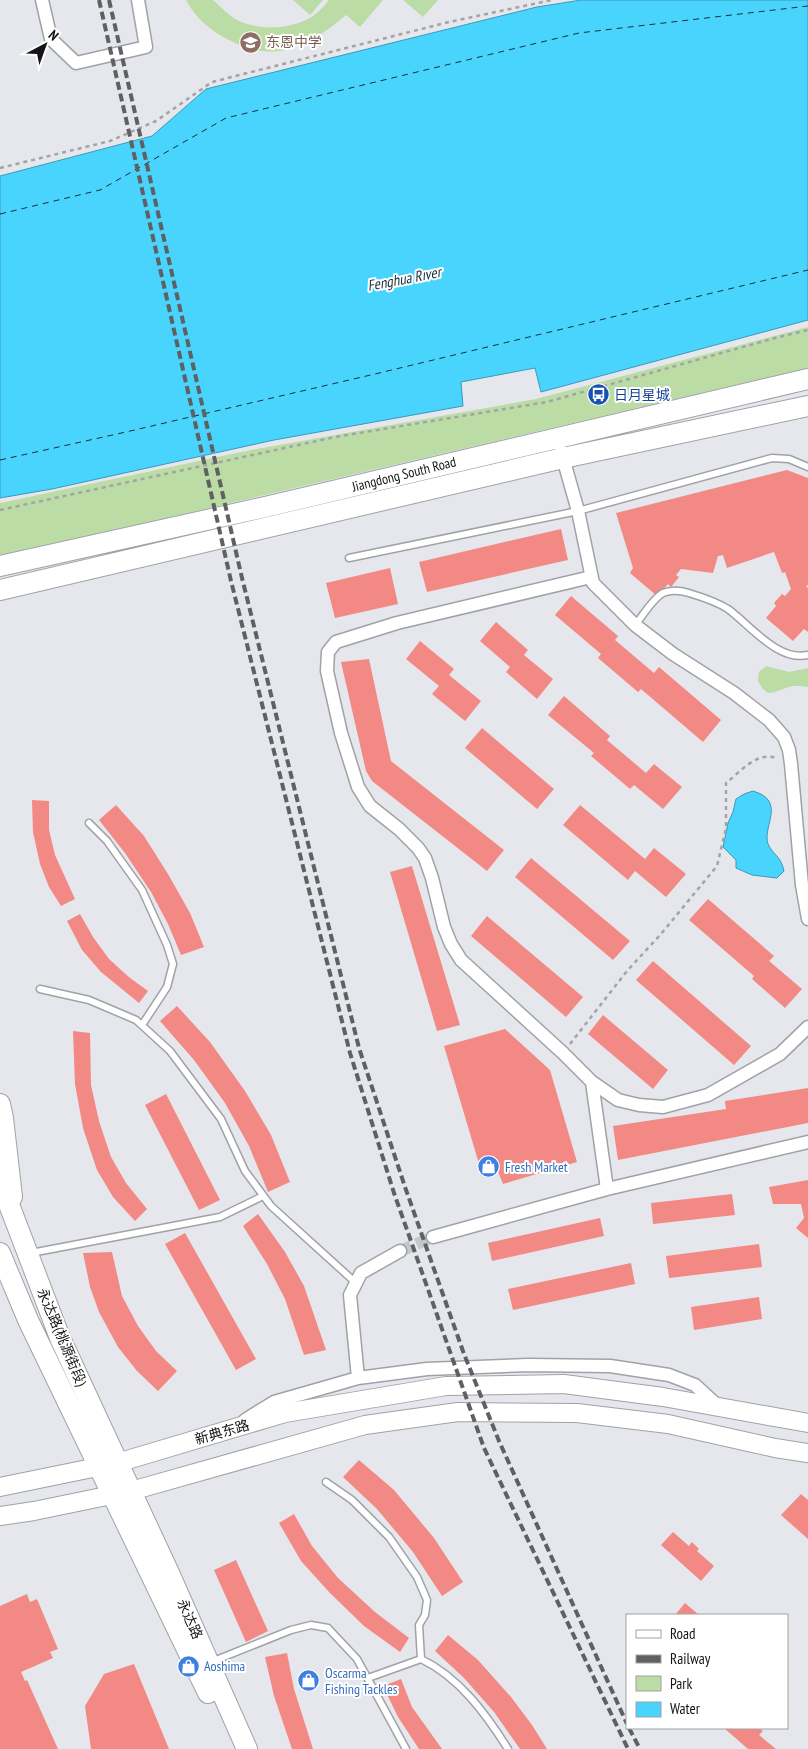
<svg xmlns="http://www.w3.org/2000/svg" width="808" height="1749" viewBox="0 0 808 1749" font-family="'PT Sans Narrow','Noto Sans SC',sans-serif">
  <style>
    .green { fill: #bbdca4 }
    .water { fill: #49d4fd; stroke: #399ab7 }
    .lines { fill: none; stroke-linecap: round; stroke-linejoin: round }
    .ferry { stroke: #182f37; stroke-width: 1; stroke-dasharray: 6 5; stroke-linecap: butt }
    .building { fill: #f38984 }
    .minor-tunnel { stroke: #c6c7cc; stroke-width: 12; stroke-dasharray: 12 6; stroke-linecap: butt }
    .service-casing { stroke: #9fa2a7; stroke-width: 9 }
    .minor-casing { stroke: #9fa2a7; stroke-width: 15 }
    .secondary-casing { stroke: #9fa2a7; stroke-width: 20 }
    .primary-casing { stroke: #9fa2a7; stroke-width: 22 }
    .path { stroke: #a3a4a8; stroke-width: 2.5; stroke-dasharray: 4 4; stroke-linecap: butt }
    .service { stroke: #fff; stroke-width: 6 }
    .minor { stroke: #fff; stroke-width: 12 }
    .secondary { stroke: #fff; stroke-width: 18 }
    .primary { stroke: #fff; stroke-width: 20 }
    .rail { stroke: #5e6062; stroke-width: 4; stroke-dasharray: 8 4; stroke-linecap: butt }
    .labels { text-anchor: middle; stroke-width: 4; stroke-linejoin: round; paint-order: stroke }
    .education-label { font-size: 14px; fill: #785e54; stroke: #fff; text-anchor: start }
    .transit-label { font-size: 14px; fill: #164399; stroke: #fff; text-anchor: start }
    .street-label { font-size: 14px; fill: #131415; stroke: #fff }
    .shop-label { font-size: 14px; fill: #366cbe; stroke: #fff; text-anchor: start }
    .water-label { font-size: 15px; font-style: italic; fill: #182f37; stroke: #fff }
  </style>
  <rect width="100%" height="100%" fill="#e5e7ec"/>
  <path class="green" d="M186,0H213C221,7 228,15 237,20C260,31 291,30 313,16C319,12 324,6 329,0H383L360,27L346,15C309,46 278,64 231,41C212,32 196,19 186,0Z
    M293,0H323L310,15Z
    M403,0H438L423,17Z
    M808,327V368L0,557V503L251,450L536,399Z
    M766,666L789,672L808,668V687C800,686 793,685 786,688C779,690 775,693 768,693L762,688L758,681L759,672Z"/>
  <path class="water" d="M581,0H808V320L541,392L535,368L461,382L463,406L274,440L52,489L0,498V176L152,136L206,89L537,7Z
    M753,791C787,801 762,826 768,844C773,855 781,856 784,871L777,878L752,875L736,868V860L723,847L728,823L733,812L736,799L744,794Z"/>
  <g class="lines">
    <path class="ferry" d="M0,214L100,190L226,118L579,33L808,6
      M0,460L126,432L375,374L808,270"/>
  </g>
  <path class="building" d="M787,470L808,478V585L806,586L808,588V632L804,629L793,641L766,618L776,606L774,603L782,594L785,596L791,589L785,572L782,573L774,552L727,568L723,555L718,556L713,573L681,569L676,575L679,577L671,587L668,584L657,596L630,573L633,568L616,513Z
    M561,529L568,560L427,592L419,562Z
    M390,568L398,604L335,618L326,583Z
    M571,596L618,636L615,640L654,673L659,667L721,720L703,742L641,689L638,692L598,658L601,654L555,615Z
    M496,622L528,650L524,655L553,679L537,699L506,672L510,667L480,641Z
    M420,641L454,669L449,675L481,701L465,721L432,694L439,686L406,659Z
    M369,659L391,761L504,850L487,871L372,781L366,771L341,662Z
    M564,696L610,736L607,740L646,773L654,764L682,787L663,809L634,785L630,789L591,756L594,753L548,715Z
    M482,728L554,789L537,809L465,748Z
    M32,800L49,801V830L55,855L75,899L61,906L49,887L40,864L33,832Z
    M116,805L144,836L168,874L190,913L204,947L181,955L168,924L151,892L125,853L99,820Z
    M580,805L645,859L654,848L686,874L666,897L635,871L628,880L563,825Z
    M531,858L630,941L613,960L515,877Z
    M412,866L460,1025L437,1031L390,872Z
    M708,899L774,956L769,961L802,989L785,1008L752,979L754,976L689,920Z
    M80,914L93,937L109,959L130,978L148,991L139,1003L101,972L82,950L67,921Z
    M487,916L583,997L566,1017L471,936Z
    M653,961L751,1046L734,1065L636,980Z
    M177,1006L210,1042L245,1091L271,1135L290,1182L268,1192L249,1146L225,1103L194,1060L160,1021Z
    M603,1015L668,1070L653,1089L588,1034Z
    M505,1029L550,1070L577,1162L503,1184L497,1169L482,1174L444,1046Z
    M73,1031L90,1033L91,1085L99,1121L111,1157L126,1183L147,1209L135,1221L113,1197L97,1170L83,1128L75,1084Z
    M808,1088V1123L618,1160L613,1126L726,1109L725,1101Z
    M166,1094L220,1200L199,1210L145,1105Z
    M808,1180V1238L796,1228L804,1218L801,1204H773L769,1187Z
    M732,1194L735,1215L653,1224L651,1203Z
    M258,1214L285,1252L304,1286L326,1350L304,1355L285,1299L267,1264L243,1226Z
    M600,1218L604,1236L492,1261L488,1243Z
    M185,1233L256,1359L236,1370L165,1244Z
    M759,1244L762,1267L669,1278L666,1256Z
    M112,1252L122,1296L138,1326L156,1351L177,1371L158,1391L137,1371L118,1347L99,1312L90,1287L83,1253Z
    M631,1263L635,1284L513,1310L508,1289Z
    M759,1297L762,1319L694,1330L691,1307Z
    M359,1460L394,1490L434,1538L463,1582L442,1596L413,1552L377,1509L343,1477Z
    M801,1494L808,1500V1539L781,1515Z
    M294,1514L312,1546L338,1578L375,1612L409,1638L400,1652L364,1626L329,1592L301,1561L279,1523Z
    M673,1532L689,1546L692,1542L699,1549L697,1551L714,1566L701,1581L661,1545Z
    M236,1560L268,1631L246,1642L214,1570Z
    M27,1594L30,1602L37,1599L58,1649L50,1652L53,1658L21,1672L25,1681L27,1680L58,1749H0V1606Z
    M685,1603L699,1615H675Z
    M448,1635L478,1660L511,1697L532,1725L547,1749H520L494,1712L464,1678L435,1651Z
    M287,1653L294,1689L313,1749H292L274,1696L265,1657Z
    M134,1664L169,1749H91L85,1706L104,1674Z
    M401,1679L412,1707L442,1749H419L398,1717L383,1686Z
    M724,1728H759L763,1731L759,1735L776,1749H748Z"/>
  <g class="lines">
    <path class="minor-tunnel" d="M400,1251L433,1237"/>
    <defs>
      <path id="service" d="M349,558L578,511L772,458L789,459L808,467
        M635,625C642,617 653,598 663,593C672,589 683,591 692,594C705,598 717,602 728,609C750,625 778,662 808,655
        M89,823L107,841L142,890L167,945L173,964L167,987L142,1025
        M40,989L89,1000L136,1020L170,1051L221,1119L245,1171L271,1206L356,1283
        M31,1253L220,1217L263,1196
        M326,1482L352,1500L389,1537L417,1577L427,1600L425,1615L419,1625L421,1659
        M211,1662L291,1630L311,1625L328,1628L357,1659L406,1749
        M368,1678L421,1659C459,1677 486,1714 508,1749"/>
      <path id="minor" d="M42,0L51,39L76,63L146,47L138,0
        M561,451L578,511L593,583L635,625L673,654L734,693L769,720L784,737L789,750L791,764L802,885L808,919
        M591,577L397,623L336,642L328,652L327,671L341,733L358,787L370,806L399,829L418,848L425,858L432,878L444,927L451,944L461,960L563,1053L592,1082L618,1100L639,1105L663,1107L708,1095L780,1054L808,1027
        M592,1082L607,1189
        M433,1237L607,1189L808,1142
        M358,1378L350,1295L361,1273L400,1251
        M245,1420L274,1402L358,1378L427,1369L528,1365L610,1366L669,1375L695,1385L719,1407"/>
      <path id="secondary" d="M0,1487L117,1463L285,1413L446,1386L564,1384L663,1397L808,1423
        M0,1516L34,1511L131,1491L365,1425L458,1412L577,1413L668,1424L775,1448L808,1453"/>
      <path id="primary" d="M0,566L261,508L808,379
        M0,590L563,458L808,406
        M0,1104L3,1118L12,1197
        M0,1181L60,1338L169,1573L247,1749
        M0,1253L28,1320L208,1693"/>
    </defs>
    <use href="#service" class="service-casing"/>
    <use href="#minor" class="minor-casing"/>
    <use href="#secondary" class="secondary-casing"/>
    <use href="#primary" class="primary-casing"/>
    <path class="path" d="M0,168L110,141L156,121L212,82L449,22L552,0
      M0,510L335,437L547,402L775,338L808,330
      M570,1044L627,971L661,934L717,866L726,828V783C740,772 757,751 776,758"/>
    <use href="#service" class="service"/>
    <use href="#minor" class="minor"/>
    <use href="#secondary" class="secondary"/>
    <use href="#primary" class="primary"/>
    <path class="rail" d="M99,0L231,581L350,1053L394,1193L484,1448L628,1749
      M109,0L242,578L359,1048L405,1187L464,1354L499,1441L627,1724
      M629,1728L640,1749"/>
  </g>
  <defs>
    <symbol id="school-disc" viewBox="-11 -11 22 22"><circle r="9.5" fill="#8d6e63" stroke="#fff"/><path d="M0-5L7-2L0 1L-7-2ZM-4 1L0 2.5L4 1V4Q0 6-4 4Z" fill="#fff"/></symbol>
    <symbol id="bus-disc" viewBox="-11 -11 22 22"><circle r="9.5" fill="#1a4fb4" stroke="#fff"/><path d="M-5-6H5V4H4V6H2V4H-2V6H-4V4H-5ZM-3.5-4V0h7V-4ZM-3.5 1.2v1.5H-2V1.2ZM2 1.2v1.5H3.5V1.2Z" fill="#fff"/></symbol>
    <symbol id="shop-disc" viewBox="-11 -11 22 22"><circle r="9.5" fill="#3f7fe0" stroke="#fff"/><path d="M-5-2.5h2.3a2.7 3.5 0 0 1 5.4 0H5L5.5 6h-11ZM-1.5-2.5h3a1.5 2.3 0 0 0-3 0Z" fill="#fff"/></symbol>
  </defs>
  <g fill-rule="evenodd">
    <use href="#school-disc" x="238" y="30" width="25" height="25"/>
    <use href="#bus-disc" x="586" y="382" width="25" height="25"/>
    <use href="#shop-disc" x="476" y="1154" width="25" height="25"/>
    <use href="#shop-disc" x="176" y="1654" width="25" height="25"/>
    <use href="#shop-disc" x="296" y="1668" width="25" height="25"/>
  </g>
  <g class="labels">
    <g class="education-label">
      <text x="266" y="47">东恩中学</text>
    </g>
    <g class="transit-label">
      <text x="614" y="400">日月星城</text>
    </g>
    <g class="street-label">
      <text transform="translate(404 474) rotate(-14)" y="5">Jiangdong South Road</text>
      <text transform="translate(62 1337) rotate(67)" y="5">永达路(桃源街段)</text>
      <text transform="translate(222 1432) rotate(-16)" y="5">新典东路</text>
      <text transform="translate(190 1619) rotate(66)" y="5">永达路</text>
    </g>
    <g class="shop-label">
      <text x="505" y="1172">Fresh Market</text>
      <text x="204" y="1671">Aoshima</text>
      <text x="325" y="1678">Oscarma<tspan x="325" dy="16">Fishing Tackles</tspan></text>
    </g>
    <g class="water-label">
      <text transform="translate(404 279) rotate(-11)" y="5">Fenghua Rıver</text>
    </g>
  </g>
  <rect x="626" y="1614" width="162" height="115" fill="#ffffff" stroke="#a1a1a1"/>
  <rect x="636" y="1630" width="25" height="8" fill="#ffffff" stroke="#a1a1a1"/>
  <text x="670" y="1639" font-size="15" fill="#131415">Road</text>
  <rect x="636" y="1655" width="25" height="8" fill="#5e6062" stroke="#a1a1a1"/>
  <text x="670" y="1664" font-size="15" fill="#131415">Railway</text>
  <rect x="636" y="1676" width="25" height="15" fill="#bbdca4" stroke="#a1a1a1"/>
  <text x="670" y="1689" font-size="15" fill="#131415">Park</text>
  <rect x="636" y="1702" width="25" height="15" fill="#49d4fd" stroke="#a1a1a1"/>
  <text x="670" y="1714" font-size="15" fill="#131415">Water</text>
  <g transform="translate(45 45) rotate(41)" stroke="#ffffff" stroke-width="4" paint-order="stroke">
  <path d="M0-4L9 19L0 12L-9 19Z" fill="#131415"/>
  <text y="-8" font-size="14" font-weight="bold" text-anchor="middle" fill="#131415">N</text>
  </g>
</svg>
